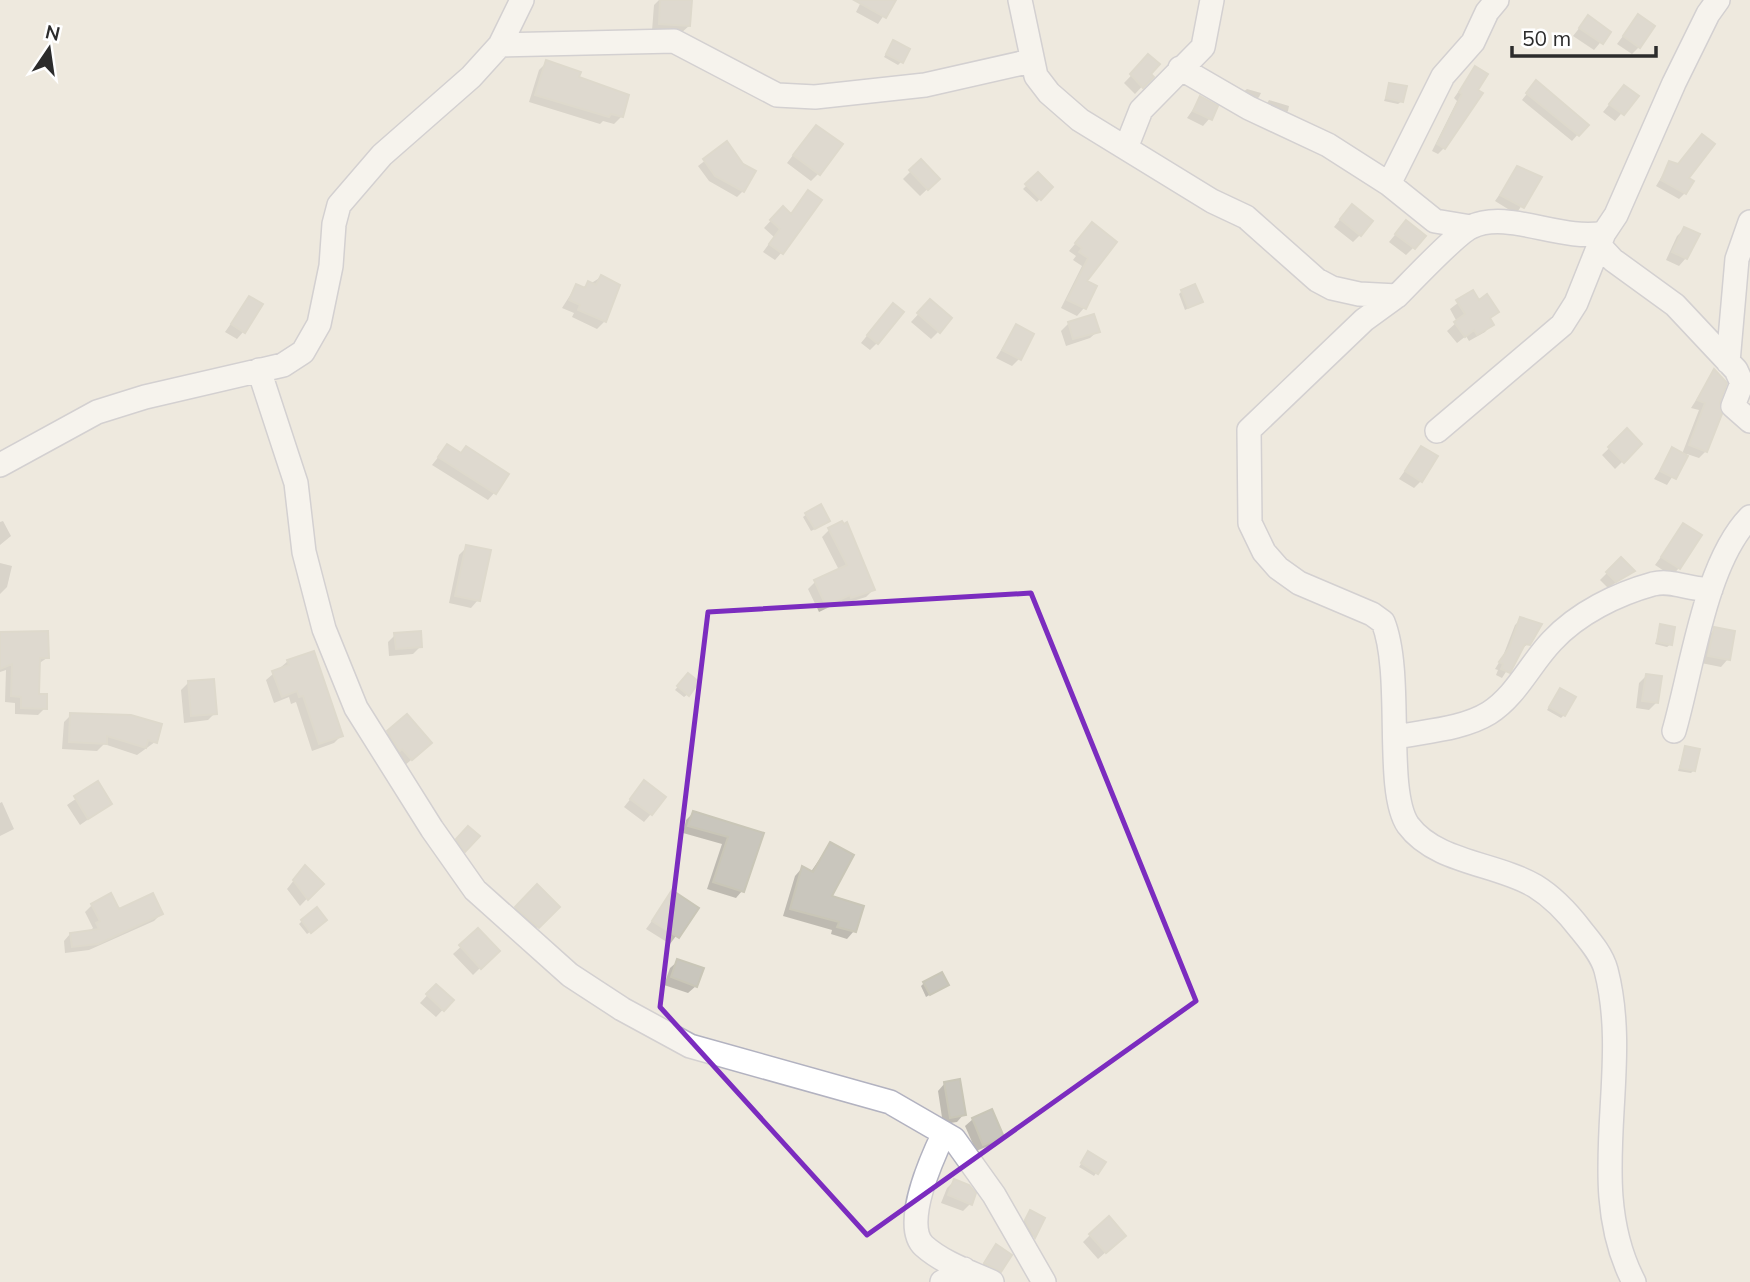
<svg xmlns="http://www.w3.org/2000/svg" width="1750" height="1282" viewBox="0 0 1750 1282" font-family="Mulish,sans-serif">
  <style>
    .shadow { fill: #0003 }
    .building { fill: #c9c6bd; stroke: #c9c6b7; stroke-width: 2 }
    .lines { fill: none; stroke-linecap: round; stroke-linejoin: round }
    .street-casing { stroke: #b2b2c0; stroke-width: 26 }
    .street { stroke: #fff; stroke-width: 23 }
    .marked { fill: none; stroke: #7b2cbf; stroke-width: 5; stroke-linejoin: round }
  </style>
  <rect width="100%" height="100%" fill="#eee9de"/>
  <path class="shadow" d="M659,0H690L689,26L681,33L652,31L654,5Z
    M862,0H894L878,24L856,12Z
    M1638,16L1639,47L1632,54L1617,44Z
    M1588,17L1609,32L1594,50L1573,36Z
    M893,42L901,62L898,65L884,57Z
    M1149,57L1151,77L1135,94L1124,83Z
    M547,62L577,78L621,117L614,124L603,121L600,124L529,102L539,70Z
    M1475,68L1444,148L1438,154L1432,151L1457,101L1454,98Z
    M1536,82L1586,125L1572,141L1522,100Z
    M1390,85L1402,101L1398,104L1384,101Z
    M1247,89L1261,93L1259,97L1256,100L1243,92Z
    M1617,95L1636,96L1615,121L1603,112Z
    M1201,98L1210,118L1203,126L1187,118Z
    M1269,100L1289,106L1288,111L1285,114L1266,105Z
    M809,134L818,174L811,181L787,163Z
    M727,144L743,191L737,197L709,181L698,166Z
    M921,161L938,179L920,196L903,179Z
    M1670,163L1685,193L1679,199L1656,186Z
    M1518,168L1540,178L1516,214L1495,201Z
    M1038,174L1051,187L1037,202L1023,189Z
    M801,200L782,252L775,260L763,252L774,237L764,228L775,216L790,215Z
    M1345,213L1360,235L1353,242L1334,227Z
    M1684,229L1686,258L1679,266L1666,260L1677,236Z
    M1399,230L1413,248L1406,255L1389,242Z
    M1085,232L1115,242L1084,281V308L1077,316L1061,308L1082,266L1073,260L1076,256L1069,251Z
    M601,277L605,321L597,329L572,317L574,313L562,308L576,286L582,289Z
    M1182,291L1201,302L1185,310L1179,294Z
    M1472,292L1479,302L1497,312L1489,319L1492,324L1485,332L1469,341L1466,336L1457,343L1447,331L1457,322L1450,309Z
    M249,298L244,331L237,339L225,332Z
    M923,309L938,332L931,339L911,322Z
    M886,312L877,343L870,350L861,343Z
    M1069,323L1098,331L1090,338L1066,346L1061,331Z
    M1016,327L1019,359L1012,366L996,358Z
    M1714,372L1706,451L1699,458L1687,454L1667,485L1654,479L1673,450L1682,454L1699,410L1691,408Z
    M1627,431L1640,444L1615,469L1602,455Z
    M447,446L495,492L488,500L432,465Z
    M1421,448V481L1414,488L1399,479Z
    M807,514L825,524L811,531L803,517Z
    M3,521L11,536L0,545V522Z
    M1684,525L1679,568L1672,576L1655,565Z
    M829,530L873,590L866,597L843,604L842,601L819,612L808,589L815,582L839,570L822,537Z
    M467,547L478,600L471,608L449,603L459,555Z
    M1621,559L1633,571L1608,588L1600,580Z
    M0,563L12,566L7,587L0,594Z
    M1521,619L1528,644L1520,650L1502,678L1496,675L1498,670L1495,669L1503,656L1515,625Z
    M1661,626L1671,644L1667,647L1655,644Z
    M1715,629L1728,659L1721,667L1701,663L1707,637Z
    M395,635L421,646L413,654L389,656L388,642Z
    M0,643L47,658L38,664L37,695L45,708L38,715L15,714V703L5,702L6,670L0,672Z
    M288,661L341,736L334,743L312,751L296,702L291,704L289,697L274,703L266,680Z
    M688,675V694L684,697L675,690Z
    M1646,676L1657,702L1649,710L1636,708L1639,683Z
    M188,683L215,713L208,720L184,723L181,690Z
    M1560,690L1564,715L1561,718L1547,710Z
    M71,715L155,742L137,755L104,744L97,751L62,749L64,722Z
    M388,733L423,750L404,766L381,740Z
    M1685,747L1694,770L1691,773L1678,771Z
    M644,782L651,814L644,822L624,807Z
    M97,784L110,804L80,825L67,805Z
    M2,802L14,829L0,836V803Z
    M693,813L761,834L742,891L736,898L707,889L722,844L683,833L686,820Z
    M468,829L477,837L457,857L450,848Z
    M830,844L829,897L854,931L847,939L831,934L832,930L783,916L795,876L802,868L810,873Z
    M298,875L321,884L300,906L287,889Z
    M537,886L558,907L530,934L509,915Z
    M673,892L697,908L670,944L646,929Z
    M92,905L119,911L161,914L154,921L89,950L65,953L64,941L70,934L89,932L93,928L85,912Z
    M302,921L322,923L307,934L299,924Z
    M478,931L497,951L473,975L453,954Z
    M678,961L696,986L688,993L664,985L670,968Z
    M924,983L946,985L926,997L921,986Z
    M436,986L452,1000L436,1017L420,1003Z
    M945,1083L964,1114L957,1122L943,1124L938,1091Z
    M973,1119L1002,1136L994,1144L976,1151L965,1126Z
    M1086,1156L1104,1162L1094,1176L1079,1167Z
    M954,1181L970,1204L963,1211L941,1203L947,1188Z
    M1030,1212L1043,1219L1031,1239L1022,1224Z
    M1090,1235L1116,1243L1098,1259L1083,1242Z
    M996,1247L1000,1271L992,1278L978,1271Z"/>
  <path class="building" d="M660,0H692L690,26L659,24Z
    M854,0H896L886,18Z
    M1638,14L1655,26L1640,48L1623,36Z
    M1588,15L1611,32L1603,44L1579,28Z
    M893,40L910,49L903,63L886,54Z
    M1148,54L1160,64L1151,74L1154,77L1143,88L1130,74Z
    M546,60L581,72L579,77L629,95L623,117L611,114L609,117L535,95Z
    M1475,66L1488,74L1478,90L1483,93L1445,149L1437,144L1462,94L1459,92Z
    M1536,80L1589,125L1579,136L1526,93Z
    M1389,83L1407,86L1403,102L1386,98Z
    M1624,85L1639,96L1624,115L1609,104Z
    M1200,96L1218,106L1212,120L1193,111Z
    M816,125L843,144L820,175L793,155Z
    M1702,134L1715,144L1689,178L1694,181L1686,194L1661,180L1669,161L1678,164Z
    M727,141L743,164L756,171L744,192L715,176L703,159Z
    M921,159L940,179L928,190L909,170Z
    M1517,166L1542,177L1524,208L1500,195Z
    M1038,172L1053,187L1041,200L1025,184Z
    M808,190L822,200L783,254L769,244L780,229L770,220L783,206L791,214Z
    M1352,204L1373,221L1361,236L1340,219Z
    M1406,220L1426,236L1415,249L1395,234Z
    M1092,222L1117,242L1087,281L1097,286L1086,309L1067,300L1088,258L1079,252L1082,248L1075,243Z
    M1684,227L1700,234L1687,259L1672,252Z
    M601,275L620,285L606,322L578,310L580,305L569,300L576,284L585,288L588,281L596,285Z
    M1195,284L1203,302L1188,308L1181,290Z
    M1473,290L1479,300L1487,294L1499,312L1490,318L1494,325L1477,335L1474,330L1465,337L1454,322L1465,314L1456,300Z
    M249,296L263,304L245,333L231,324Z
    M930,299L952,318L940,333L917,313Z
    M893,303L904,312L878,344L867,335Z
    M1094,314L1100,332L1073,339L1068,322Z
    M1016,324L1034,334L1021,360L1002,350Z
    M1714,369L1727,383L1720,402L1722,414L1707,452L1689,445L1705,403L1697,400Z
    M1627,428L1642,444L1624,463L1608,447Z
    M447,444L461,453L466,446L509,474L496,494L438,457Z
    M1421,446L1438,456L1422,482L1405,471Z
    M1672,447L1688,456L1676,479L1660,471Z
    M821,504L830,521L815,529L805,513Z
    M842,521L844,524L847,522L875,590L851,598L850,595L826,606L814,580L847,565L828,528Z
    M1683,523L1702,535L1680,569L1661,557Z
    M466,545L491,550L480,601L455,596Z
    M1621,557L1635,571L1616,582L1606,572Z
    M1520,617L1542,624L1530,645L1525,644L1510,673L1501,669L1503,664L1499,662L1509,648Z
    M1660,624L1675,627L1672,645L1657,642Z
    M1714,627L1735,631L1730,660L1708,656Z
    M48,631L49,658H40L39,694H47V709L21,708V697L11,696L12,664L0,669V632Z
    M421,631L422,647L396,649L394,633Z
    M314,651L343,736L319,744L303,696L299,697L297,691L282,697L272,671L289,665L287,660Z
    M688,673L699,682L689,696L677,686Z
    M1646,674L1662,676L1658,703L1642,701Z
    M214,679L217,714L191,716L188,681Z
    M1560,688L1576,697L1565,716L1549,707Z
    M70,713L131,715L162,724L157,743L148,740L146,748L107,736V744L69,742Z
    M407,714L432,743L412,760L402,749L400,751L387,731Z
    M1685,746L1700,749L1695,771L1680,768Z
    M644,780L666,797L652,815L630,799Z
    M98,781L112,804L88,819L74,796Z
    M693,811L764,833L744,892L713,882L728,837L688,826Z
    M468,826L480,836L465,852L456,839Z
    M830,842L854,855L832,896L864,906L856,932L837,927L839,922L790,909L802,866L813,872Z
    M305,865L324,884L308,900L293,880Z
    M537,884L560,907L539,928L515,907Z
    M672,890L699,908L679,938L652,921Z
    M111,893L119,909L153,893L163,914L98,944L72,947L70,933L99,929L96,923L100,921L91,904Z
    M317,907L327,920L311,933L301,920Z
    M478,928L500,951L481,969L459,945Z
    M677,959L704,968L697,987L671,977Z
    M942,972L949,985L930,995L923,982Z
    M436,984L454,1000L444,1011L426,994Z
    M960,1079L966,1115L950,1118L944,1082Z
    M992,1109L1004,1137L983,1145L972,1118Z
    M1088,1151L1106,1162L1098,1174L1081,1163Z
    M954,1179L969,1185L976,1193L972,1205L948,1195Z
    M1030,1210L1045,1218L1035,1238L1025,1220Z
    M1109,1216L1126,1236L1106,1253L1089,1234Z
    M996,1244L1012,1255L1001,1272L984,1263Z"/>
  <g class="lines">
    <defs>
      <path id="street" d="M1020,0L1036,76L1049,93L1080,120L1212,201L1246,217L1317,280L1332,288L1359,294L1397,296C1411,282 1456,234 1471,227C1507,209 1562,242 1604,233L1616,215L1674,83L1708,14L1718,0
        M500,45L674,41L777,95L815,97L925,85L1031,61
        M1180,68L1249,108L1328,145L1389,184L1435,221L1471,227
        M1126,148L1141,110L1203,47L1212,0
        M1389,184L1443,76L1473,42L1487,12L1497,0
        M1599,245L1613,260L1675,305L1736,370L1742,383L1733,406L1750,421
        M1397,296L1364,320L1249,430L1250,523L1264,552L1278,568L1299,583L1372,614L1383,622C1404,674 1384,790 1408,825C1436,863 1496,863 1535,886C1553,897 1568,913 1581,930C1590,941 1602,955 1606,970C1633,1073 1583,1185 1634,1282
        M1728,362L1737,259L1750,222
        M259,370L296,483L304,552L324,629L356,708L432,829L475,890L570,975L622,1009L690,1046L890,1102L954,1139L994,1195L1044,1282
        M1437,431L1562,325L1576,303L1604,233
        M0,465L97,412L145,397L283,365L303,352L319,324L331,266L334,224L339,205L382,155L471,77L500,45L522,0
        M1674,731C1692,669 1705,563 1750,517
        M1396,737C1426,731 1463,729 1489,713C1516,696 1530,664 1552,641C1578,613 1617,594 1653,584C1673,579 1691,591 1711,589
        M944,1133C933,1156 901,1225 924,1246C943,1263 970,1272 992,1282
        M942,1282L964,1269"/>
    </defs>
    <use href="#street" class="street-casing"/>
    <use href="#street" class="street"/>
  </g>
  <path d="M0 0H1750V1282H0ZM1031,593L1196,1001L867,1235L660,1007L708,612Z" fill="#eee9de" fill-opacity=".55" fill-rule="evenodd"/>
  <path class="marked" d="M1031,593L1196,1001L867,1235L660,1007L708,612Z"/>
  <g transform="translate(49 49) rotate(13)" stroke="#ffffff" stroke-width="5" paint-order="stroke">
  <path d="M0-5L12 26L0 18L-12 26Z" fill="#2c2c2c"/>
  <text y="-10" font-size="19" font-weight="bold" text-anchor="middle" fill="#2c2c2c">N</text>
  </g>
  <path d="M1512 46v10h144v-10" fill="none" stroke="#2c2c2c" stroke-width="3.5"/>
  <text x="1522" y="46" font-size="21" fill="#2c2c2c" stroke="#ffffff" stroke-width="5" paint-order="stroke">50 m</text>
</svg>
